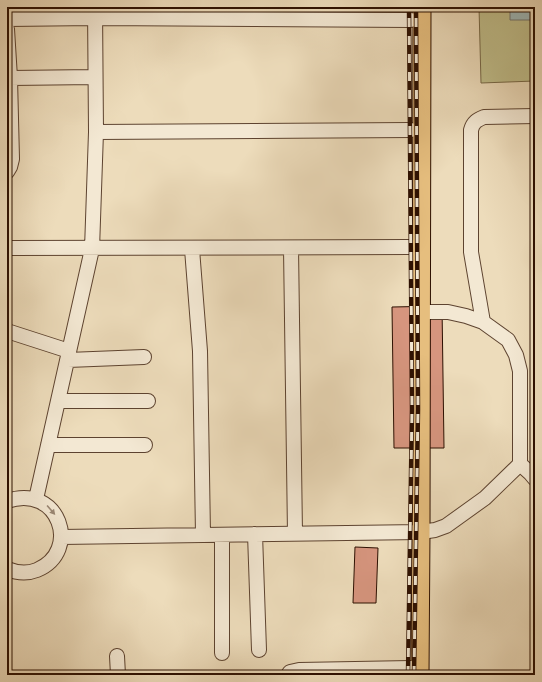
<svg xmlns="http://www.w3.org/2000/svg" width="542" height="682" viewBox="0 0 542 682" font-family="'IM FELL English',serif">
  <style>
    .green { fill: #c0be8b; stroke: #766746 }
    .water { fill: #9eb9bb; stroke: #717571 }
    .building { fill: #d6957e; stroke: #2d1001 }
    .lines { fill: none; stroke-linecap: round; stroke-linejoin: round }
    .minor-casing { stroke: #5d4330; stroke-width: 16 }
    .major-casing { stroke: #2d1001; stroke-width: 19 }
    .minor { stroke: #f3e8d3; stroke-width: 14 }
    .major { stroke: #e6be7e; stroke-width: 17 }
    .rail-casing { stroke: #2d1001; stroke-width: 4.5 }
    .rail { stroke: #f3e8d3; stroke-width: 3; stroke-dasharray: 9; stroke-linecap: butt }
    .oneway { fill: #9a8774 }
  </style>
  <rect width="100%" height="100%" fill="#eddcbb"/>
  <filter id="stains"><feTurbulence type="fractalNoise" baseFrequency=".005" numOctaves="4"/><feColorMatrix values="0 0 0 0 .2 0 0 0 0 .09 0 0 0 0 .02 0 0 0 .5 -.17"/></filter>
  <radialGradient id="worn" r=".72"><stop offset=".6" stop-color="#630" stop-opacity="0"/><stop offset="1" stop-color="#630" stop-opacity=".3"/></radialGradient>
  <path class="green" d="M479,7H535V81L481,83Z"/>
  <path class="water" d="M510,7H535V20H510Z"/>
  <path class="building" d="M442,306L444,448H394L392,307Z
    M355,547L378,548L376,603H353Z"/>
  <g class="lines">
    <defs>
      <path id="minor" d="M7,19L95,18L411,20
        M7,29L10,78L95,77
        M96,132L411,130
        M7,172L10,167L12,159L10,78
        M7,248L411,247
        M291,248L295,534
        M192,249L200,351L203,535
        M422,312H448L466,316L483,322L508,340L516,355L520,371V464L530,473L535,479
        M483,322L471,252V130C473,122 477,120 484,117L535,116
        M7,331L69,351
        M68,360L144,357
        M58,401H148
        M48,445H145
        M36,499L92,249L96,132L95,7
        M7,501C59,483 82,551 37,570C27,574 17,573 7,569
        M255,534L259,650
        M61,537L421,532L435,530L446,526L485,498L520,464
        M222,653V535
        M117,656L118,675
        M288,675L290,672L299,670L411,668"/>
      <path id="major" d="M420,675L421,532L422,7"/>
    </defs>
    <use href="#minor" class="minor-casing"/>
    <use href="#major" class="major-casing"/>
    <use href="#minor" class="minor"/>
    <use href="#major" class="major"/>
    <defs>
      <path id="rail" d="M408,675L412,409L409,7
        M414,675L418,409L416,7"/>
    </defs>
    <use href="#rail" class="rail-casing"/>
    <use href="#rail" class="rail"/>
  </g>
  <defs><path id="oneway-solid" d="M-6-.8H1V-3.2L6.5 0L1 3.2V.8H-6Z"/></defs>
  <use class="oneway" href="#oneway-solid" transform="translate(51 510) rotate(49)"/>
  <rect width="542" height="682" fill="none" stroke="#eddcbb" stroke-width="24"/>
  <rect x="8" y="8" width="526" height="666" fill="none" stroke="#2d1001" stroke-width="2"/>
  <rect x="12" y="12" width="518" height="658" fill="none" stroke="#2d1001"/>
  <rect width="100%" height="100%" filter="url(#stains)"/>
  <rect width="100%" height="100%" fill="url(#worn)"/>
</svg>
